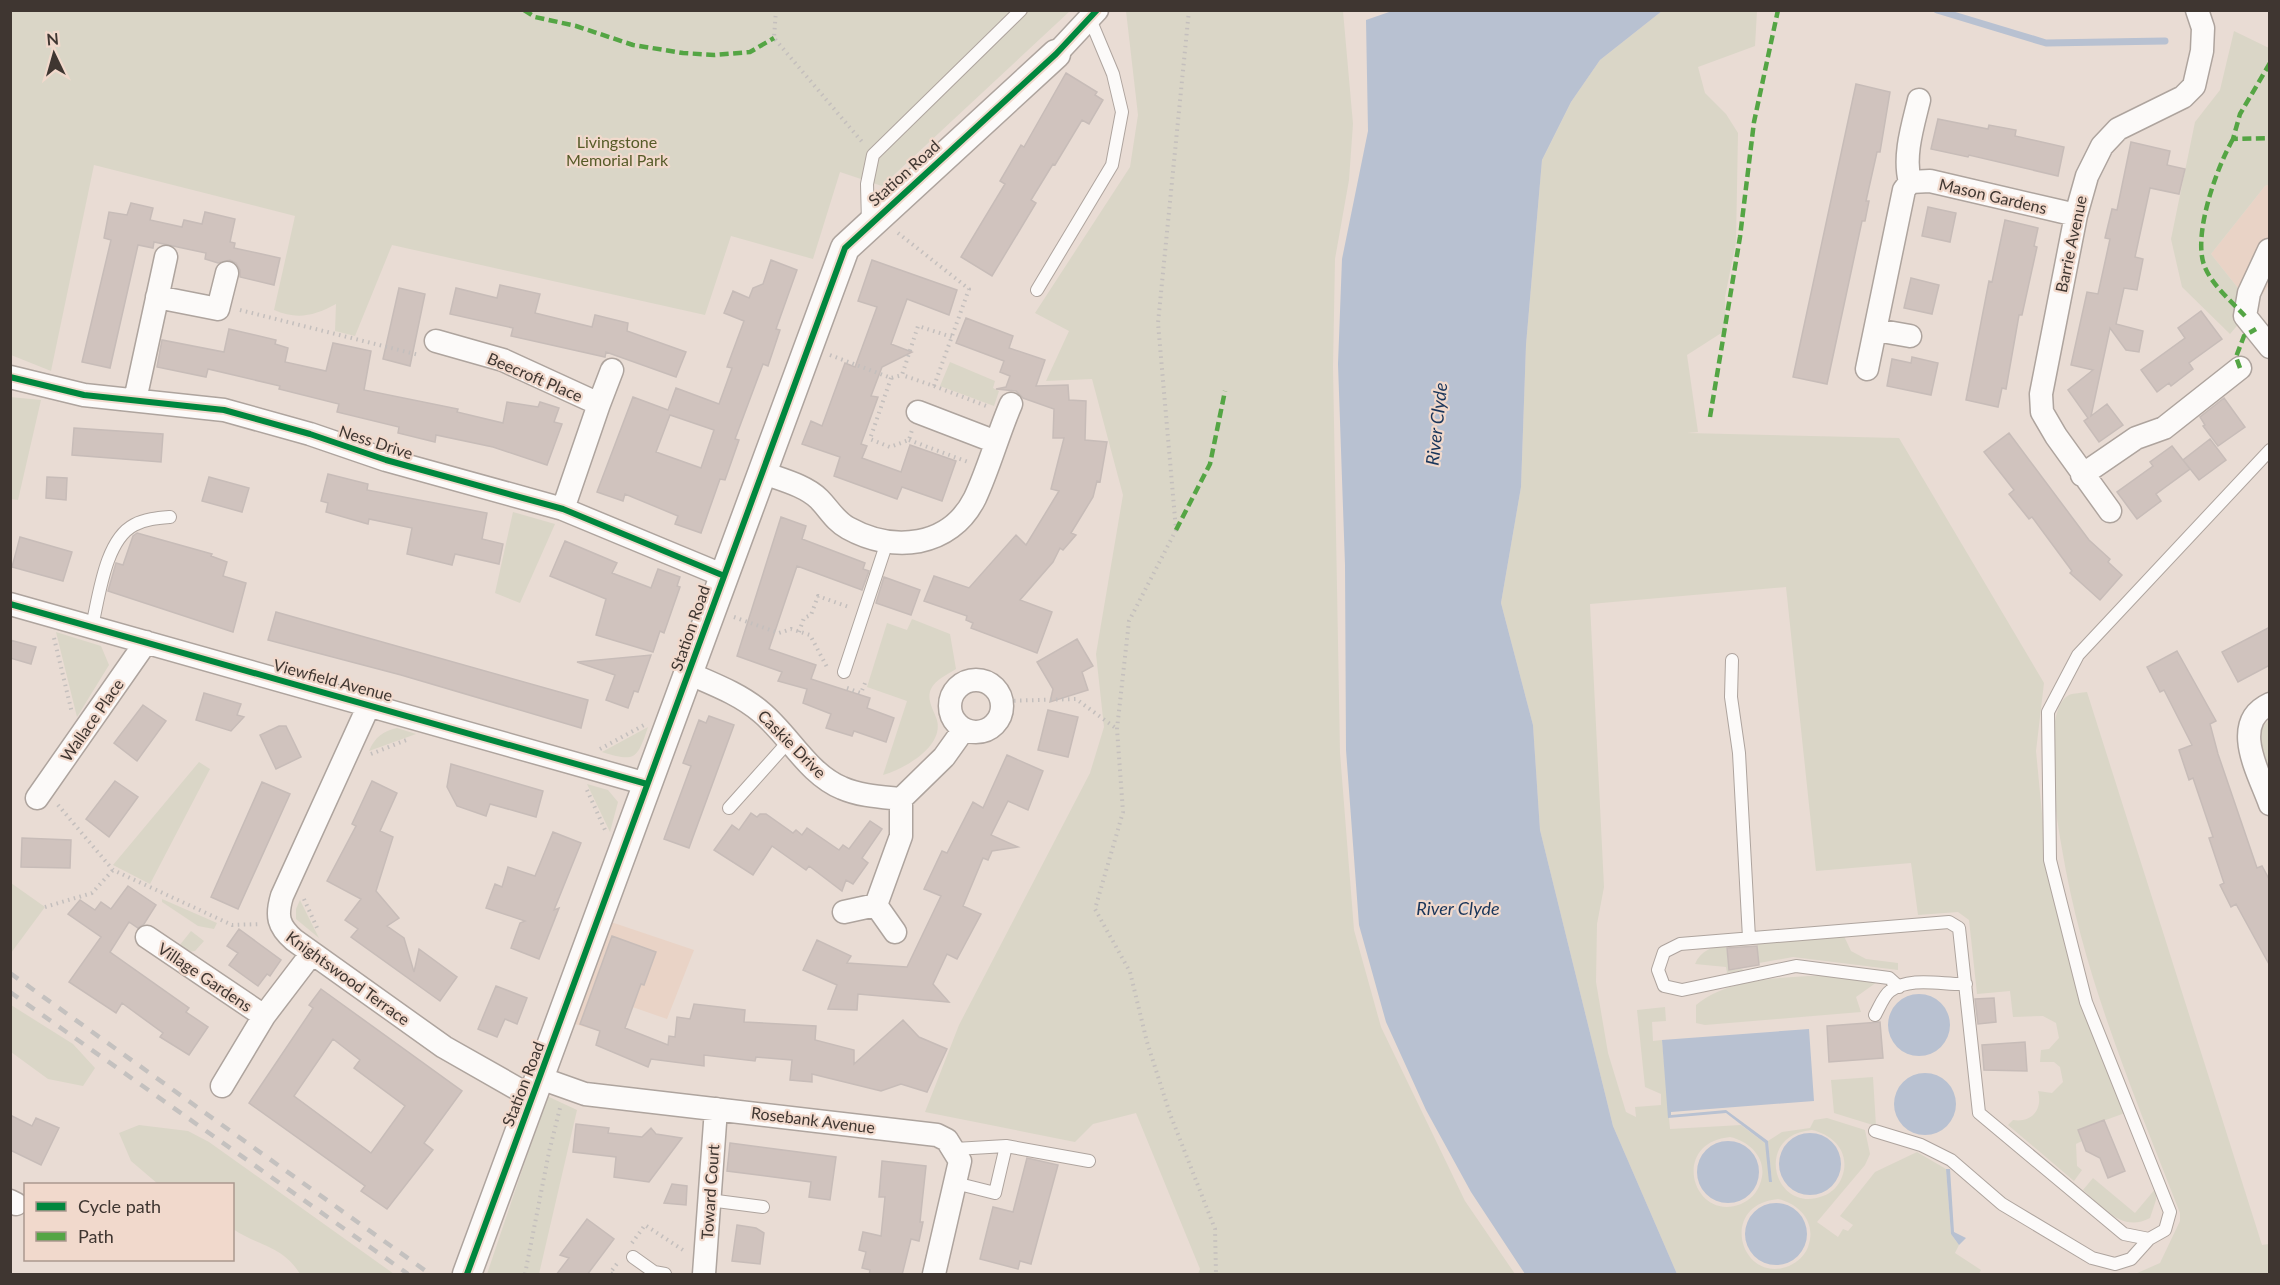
<svg xmlns="http://www.w3.org/2000/svg" width="2280" height="1285" viewBox="0 0 2280 1285" font-family="Lato,sans-serif">
  <style>
    .built { fill: #e9d3c6 }
    .green { fill: #dad6c7; fill-rule: evenodd }
    .water { fill: #b8c1d1 }
    .lines { fill: none; stroke-linecap: round; stroke-linejoin: round }
    .stream { stroke: #b8c1d1; stroke-width: 7 }
    .building { fill: #d0c3be; stroke: #c7bcb8; stroke-width: 1.5; fill-rule: evenodd }
    .service-casing { stroke: #aea49e; stroke-width: 14 }
    .minor-casing { stroke: #aea49e; stroke-width: 25 }
    .tertiary-casing { stroke: #aea49e; stroke-width: 31 }
    .path { stroke: #c4bfbd; stroke-width: 4; stroke-dasharray: 1.5 4.5; stroke-linecap: butt }
    .service { stroke: #fcfaf9; stroke-width: 12 }
    .minor { stroke: #fcfaf9; stroke-width: 22 }
    .tertiary { stroke: #fcfaf9; stroke-width: 28 }
    .rail { stroke: #c4c1bf; stroke-width: 4.5; stroke-dasharray: 10 10; stroke-linecap: butt }
    .quiet { stroke: #54a544; stroke-width: 4.5; stroke-dasharray: 9 4.5; stroke-linecap: butt }
    .cycleway-casing { stroke: #f1d9cc; stroke-width: 10 }
    .cycleway { stroke: #00873e; stroke-width: 6 }
    .labels { text-anchor: middle; stroke-width: 4.5; stroke-linejoin: round; paint-order: stroke }
    .park-label { font-size: 16px; fill: #565b28; stroke: #f1d9cc }
    .street-label { font-size: 16px; fill: #3f3631; stroke: #f1d9cc }
    .water-label { font-size: 18px; font-style: italic; fill: #19355a; stroke: #f1d9cc }
  </style>
  <rect width="100%" height="100%" fill="#e9dcd4"/>
  <path class="built" d="M2269,184V285L2253,307L2211,254L2265,186Z
    M611,922L694,950L667,1019L618,1002L609,1004L599,1031L575,1024Z"/>
  <path class="green" d="M10,11H1070L882,186L840,172L813,259L731,236L705,315L392,245L355,336L335,331L336,304C314,316 297,320 274,310L295,216L94,165L51,371L11,355Z
    M1126,11H1343L1353,124L1349,180L1335,259L1333,367L1340,753L1354,930L1381,1027L1465,1201L1515,1274H1198L1200,1269L1136,1113L1093,1124L1075,1142L925,1112L959,1025L1090,773L1104,727L1096,654L1123,495L1092,379L1046,381L1069,331L1035,313L1130,167L1138,115Z
    M1662,11H1757L1755,46L1698,67L1705,93L1726,114L1738,133L1736,242L1725,297L1726,330L1687,355L1698,432L1687,433L1899,438L2044,683L2036,751L2047,866L2125,1113L2078,1130L2082,1141L2076,1144L2077,1166L2082,1170L2074,1181L2008,1125L2013,1120C2032,1123 2043,1109 2038,1091L2052,1093L2063,1082L2060,1067L2054,1062H2040L2041,1050L2049,1049L2059,1038L2056,1023L2043,1016L2013,1017L2010,991L1977,994L1969,920L1958,912L1918,915L1911,863L1816,871L1786,587L1590,604L1604,887L1597,924L1596,982L1608,1053L1626,1112L1636,1117L1635,1107L1661,1105V1094L1645,1087L1637,1010L1665,1007L1666,1021L1652,1022L1653,1041L1662,1040L1670,1129L1741,1125L1765,1143L1772,1182L1768,1141L1782,1132L1810,1128L1814,1120L1827,1118L1865,1130L1870,1154L1865,1165L1817,1222L1838,1237L1843,1229L1848,1231L1853,1225L1840,1216L1875,1172L1917,1152L1946,1169L1951,1234L1959,1245L1955,1253L1981,1270L1979,1274H1677L1613,1126L1540,830L1533,725L1501,603L1521,487L1526,345L1542,160L1571,102L1600,60ZM1812,1130C1834,1135 1851,1153 1842,1177C1839,1185 1832,1193 1823,1196C1774,1215 1752,1135 1812,1130ZM1730,1137C1752,1142 1769,1161 1760,1184C1757,1193 1750,1200 1741,1204C1693,1223 1669,1143 1730,1137ZM1778,1199C1800,1204 1817,1223 1808,1247C1805,1255 1798,1262 1789,1266C1741,1285 1717,1205 1778,1199Z
    M2234,31L2269,48L2270,184L2265,186L2211,254L2253,307L2230,334L2182,287L2171,239L2195,122L2220,90Z
    M950,362L995,381L993,388L999,391L994,406L940,386Z
    M10,397L41,400L18,500L11,499Z
    M513,512L555,524L520,603L495,593Z
    M912,619L950,634L956,669C948,674 935,680 931,689C926,700 934,710 937,720C944,747 904,769 883,775L907,701L867,687L887,623L907,630Z
    M56,632L101,646L109,665L77,717Z
    M2087,692L2262,1245L2269,1244V1274H2135L2160,1263L2180,1221V1213C2134,1094 2083,976 2062,849C2056,815 2051,780 2053,745C2054,731 2054,703 2069,695C2074,693 2082,693 2087,692Z
    M2269,720V773C2263,755 2252,735 2269,720Z
    M648,727C637,760 635,762 602,752Z
    M397,728L416,734L369,751C375,737 383,731 397,728Z
    M199,762L210,769L150,884L113,865Z
    M587,784L608,790L618,802L610,832Z
    M11,883L45,907L11,953H10Z
    M162,899L217,923L214,929L198,926L162,902Z
    M300,900L319,938L296,919V909Z
    M191,931L204,941L195,951L188,952L179,946Z
    M1843,934L1851,951L1866,959L1898,963V970L1793,957L1759,963L1757,942Z
    M1726,945L1729,970L1743,969L1741,971L1727,973L1726,967L1695,964C1700,951 1713,946 1726,945Z
    M1836,975L1877,982L1856,997L1861,1012L1705,1025L1696,1023V1005C1730,976 1793,977 1836,975Z
    M11,1005L73,1044L95,1068L83,1086L48,1079L11,1052Z
    M1873,1077L1876,1126L1834,1113L1831,1080Z
    M547,1096L577,1110L539,1274H487Z
    M139,1125L188,1131L209,1142L394,1274H300C283,1246 258,1246 233,1229L232,1184H158L131,1161L119,1133Z
    M2093,1178L2135,1213L2156,1188V1200L2150,1218C2122,1233 2103,1207 2083,1190Z"/>
  <path class="water" d="M1392,11H1662L1600,60L1571,102L1542,160L1526,345L1521,487L1501,603L1533,725L1540,830L1613,1126L1677,1274H1525L1471,1192L1426,1110L1386,1022L1359,925L1346,750L1345,565L1338,364L1342,259L1368,131L1366,20Z
    M1888 1025a31 31 0 1 1 62 0a31 31 0 1 1-62 0Z
    M1809,1029L1814,1101L1671,1112V1115L1726,1110L1768,1141L1772,1182H1769L1765,1143L1726,1113L1668,1118L1662,1040Z
    M1894 1104a31 31 0 1 1 62 0a31 31 0 1 1-62 0Z
    M1779 1164a31 31 0 1 1 62 0a31 31 0 1 1-62 0Z
    M1697 1172a31 31 0 1 1 62 0a31 31 0 1 1-62 0Z
    M1946,1169H1950L1954,1232L1966,1238L1959,1245L1951,1234Z
    M1745 1234a31 31 0 1 1 62 0a31 31 0 1 1-62 0Z"/>
  <g class="lines">
    <path class="stream" d="M1937,10L2046,43L2165,41"/>
  </g>
  <path class="building" d="M1066,73L1097,92L1095,95L1103,100L1089,124L1082,120L1055,165L1053,164L1031,200L1036,203L992,276L961,257L1005,184L1000,181L1021,145L1024,147Z
    M1856,84L1890,92L1880,152H1877L1866,201H1869L1865,221H1862L1827,384L1793,377Z
    M1938,119L1988,129L1989,125L2016,130L2015,136L2064,147L2058,176L1969,155L1968,157L1931,149Z
    M2131,142L2170,151L2167,165L2185,169L2179,194L2150,188L2135,257L2143,259L2137,290L2124,288L2116,324L2143,331L2139,352L2126,350L2110,328L2091,416L2107,404L2123,425L2099,442L2084,421L2088,418L2068,390L2093,370L2071,365L2087,292L2098,294L2110,239L2105,238L2112,209L2117,210Z
    M131,203L153,208L150,220L182,227L184,220L202,224L205,212L235,219L230,242L235,243L234,248L280,258L274,285L240,277V270L236,263L230,260L218,263L205,259L206,253L154,242L153,248L138,245L110,368L82,362L111,240L104,238L109,212L127,215Z
    M1928,207L1956,213L1950,242L1922,236Z
    M2005,220L2038,228L2034,246L2037,247L2022,315H2019L2006,389L2002,388L1998,407L1966,400L1989,281L1992,282Z
    M771,260L797,270L776,329L780,330L768,366L763,364L735,439L739,440L725,480L720,479L701,533L675,524L678,516L625,494L623,501L597,492L633,397L668,410L676,388L719,404L732,368L727,367L744,321L724,313L733,291L749,298L753,288L763,284ZM670,415L714,430L701,468L656,452Z
    M872,260L957,290L949,315L907,299L891,344L912,352L882,367L871,396L878,397L861,444L867,446L862,458L901,472L910,445L956,461L942,501L902,487L897,499L834,476L840,457L802,444L811,421L822,426L845,363L855,367L877,307L858,301Z
    M1911,278L1939,285L1932,314L1904,308Z
    M500,285L540,294L535,313L592,327L595,315L628,323L627,331L686,352L676,377L606,352L605,357L511,336L513,328L450,314L456,288L497,298Z
    M399,288L425,294L410,366L383,359Z
    M2201,311L2222,339L2189,363L2193,369L2171,386L2169,383L2157,392L2141,370L2185,338L2178,328Z
    M966,318L1013,336L1009,348L1045,360L1036,386L1068,385L1069,400L1086,401L1085,440L1107,442L1100,482L1097,481L1093,497L1071,533L1076,535L1063,550L1060,548L1053,562L1020,600L1052,612L1037,653L971,628L973,623L966,620L967,616L924,601L934,576L969,588L1016,535L1026,545L1059,491L1051,489L1064,438H1053L1054,409L1023,398L1016,391L996,389L1006,387L1010,376L1000,372L1004,361L956,343Z
    M229,329L276,340L275,344L288,348L285,362L326,371L333,343L371,351L364,390L458,409L457,412L503,423L507,402L538,407L540,402L559,408L554,422L562,424L547,465L493,447L436,435L435,442L398,433L399,427L337,412L339,404L279,389L280,386L208,369L206,377L157,367L162,340L224,352Z
    M1912,357L1938,363L1931,395L1887,386L1892,359L1911,363Z
    M2224,398L2245,427L2218,446L2203,426L2205,425L2200,417Z
    M74,428L163,434L161,462L72,455Z
    M2009,433L2089,540L2110,559L2108,562L2122,575L2100,600L2070,573L2072,571L2032,517L2029,519L2009,494L2014,490L1984,452Z
    M2210,439L2226,460L2199,480L2183,460Z
    M2172,446L2190,469L2156,494L2161,501L2137,519L2117,492L2153,466L2150,462Z
    M328,474L368,484L367,490L487,513L482,539L503,544L499,564L455,554L452,565L407,554L412,528L369,519L368,524L326,512L328,503L321,501Z
    M47,477L67,478L66,500L46,498Z
    M209,477L249,488L242,512L202,501Z
    M781,517L806,526L802,539L865,563L863,569L869,571L862,590L797,566L769,649L816,665L811,679L870,698L867,708L894,718L886,742L854,731L852,736L826,728L831,714L803,703L807,689L778,681L782,672L737,656Z
    M137,533L212,554L211,556L227,562L223,576L246,583L233,632L108,591L116,563L123,565L133,536Z
    M20,537L72,552L63,581L12,567Z
    M565,541L617,563L612,573L651,588L658,569L680,577L677,586L680,587L673,607L664,633L660,631L653,652L596,635L606,599L550,576Z
    M884,577L920,590L911,615L876,603Z
    M276,612L588,700L581,728L401,675L268,640Z
    M2270,627V665L2238,682L2222,652Z
    M1077,639L1093,666L1082,672L1088,690L1050,702L1053,689L1037,662Z
    M10,640L36,647L31,664L10,658Z
    M2177,651L2216,721L2210,724L2218,754L2257,868L2262,866L2270,881V966L2236,904L2231,907L2220,885L2224,883L2209,838L2213,837L2193,778L2189,780L2179,750L2192,745L2164,690L2160,692L2147,667Z
    M651,655L638,692L634,691L628,708L606,700L615,675L577,662Z
    M204,693L241,704L237,715L244,717L231,731L196,720Z
    M143,705L166,721L137,761L114,743Z
    M1048,710L1078,717L1068,757L1038,750Z
    M709,716L734,725L689,848L664,839L691,766L683,763L699,720L706,723Z
    M279,726H286L301,757L276,769L260,735Z
    M1007,755L1043,771L1028,810L1008,801L991,835L1018,847L992,851L988,860L983,858L963,906L981,914L957,959L947,954L933,984L949,1002L858,994L857,1010L828,1009L837,985L803,970L817,940L851,956L847,963L907,967L941,896L924,889L942,851L947,853L973,802L983,808Z
    M451,764L543,791L536,817L490,804L486,816L457,806L447,787Z
    M115,781L138,797L109,837L86,819Z
    M372,781L397,793L380,831L393,837L376,891L399,918L387,926L404,938L414,972L419,949L457,977L440,1001L351,937L358,929L345,920L361,899L327,881L356,826L352,824Z
    M262,782L290,794L238,909L211,897Z
    M751,813L757,817L760,814H766L793,833L796,830L802,835L807,828L839,850L843,845L849,849L870,821L882,829L862,858L868,863L853,884L846,880L842,891L809,866L806,870L772,846L753,875L714,850L732,825L739,830Z
    M553,832L581,843L554,910L559,908L539,959L511,948L520,923L525,921L486,908L495,884L502,887L508,867L535,876Z
    M22,838L71,840L70,868L21,867Z
    M128,886L156,905L144,924L138,928L129,922L110,952L189,1008L186,1012L208,1027L189,1055L160,1037L163,1033L122,1003L116,1013L69,982L101,937L68,914L80,900L95,910L101,902L111,909Z
    M239,929L281,960L270,976L267,974L258,986L229,965L238,953L227,946Z
    M612,936L656,952L644,985L641,984L625,1028L668,1045L669,1036L675,1037L677,1017L690,1019L694,1004L745,1010L744,1022L816,1026L815,1040L854,1050V1064L903,1020L919,1037L947,1049L927,1092L901,1084L881,1091L812,1074V1082L790,1080L792,1060L756,1057L755,1061L704,1055V1066L651,1059L648,1067L596,1045L600,1031L580,1024Z
    M1757,946L1759,965L1729,970L1727,948Z
    M496,986L527,998L517,1024L505,1019L497,1037L478,1029Z
    M321,989L462,1091L424,1143L433,1150L387,1209L361,1191L365,1186L249,1103L313,1008L309,1005ZM333,1039L360,1060L354,1068L405,1106L371,1153L294,1096Z
    M1994,998L1996,1022L1978,1024L1975,999Z
    M1880,1022L1883,1058L1829,1062L1827,1026Z
    M2025,1042L2027,1071L1984,1070L1982,1045Z
    M10,1115L32,1126L36,1118L59,1128L41,1165L10,1150Z
    M2104,1120L2125,1171L2108,1178L2100,1158L2086,1151L2078,1130Z
    M576,1124L609,1128L608,1133L642,1137L651,1128L656,1134L682,1138L649,1182L614,1177L616,1157L573,1152Z
    M730,1143L836,1157L830,1200L809,1197L811,1182L727,1171Z
    M1027,1158L1058,1165L1031,1264L1020,1261L1018,1269L980,1259L993,1207L1013,1212Z
    M882,1161L926,1166L920,1222H923L919,1241L911,1239L902,1275H869L870,1270L862,1268L866,1252L859,1250L863,1232L881,1236L885,1197H879Z
    M672,1184L687,1186L686,1205L664,1203Z
    M587,1219L614,1239L587,1275H556L569,1258L560,1255Z
    M737,1225L756,1228L764,1233L760,1264L732,1261Z"/>
  <g class="lines">
    <defs>
      <path id="service" d="M868,222L867,184L873,155L1021,10
        M1037,290L1112,165L1122,112L1113,74L1090,19
        M92,626C99,597 105,540 134,525C145,519 158,518 170,517
        M1732,660L1731,697L1739,753L1749,938
        M844,672L887,542
        M729,808L789,741
        M1899,987L1889,978L1796,966L1682,990L1664,986L1658,970L1664,952L1680,944L1949,922L1959,928L1979,1113L2124,1234L2149,1239L2165,1230L2170,1212L2086,1002L2050,860L2048,712L2078,655L2270,450
        M1875,1015C1879,1008 1884,995 1890,991C1910,976 1943,985 1966,984
        M1875,1131L1921,1145L1951,1160L2002,1204L2092,1258L2115,1264L2131,1259L2149,1239
        M955,1149L1006,1146
        M955,1183L995,1193L1006,1146L1089,1161
        M709,1200L763,1207
        M633,1257L654,1272L665,1274"/>
      <path id="minor" d="M1056,54L1097,10
        M1910,182C1903,156 1913,125 1919,100
        M2269,250L2249,293L2245,316L2270,347
        M157,297L218,309L227,273
        M1876,330L1910,336
        M436,341L503,360L599,404L563,509
        M1867,369L1904,190L1910,182L1930,181L2076,215
        M10,377L84,395L224,410L310,434L386,460L563,509L722,575
        M135,400L166,257
        M599,404L612,370
        M918,412L996,442
        M761,472C779,479 805,485 819,499C829,509 835,521 848,528C893,553 950,548 975,498C989,468 998,434 1011,404
        M2082,475L2136,438L2164,428L2240,368
        M2110,511L2056,436L2042,412L2041,394L2076,215L2087,176L2102,146L2118,129L2183,97L2194,86L2202,51L2203,28L2197,10
        M10,604L647,784
        M688,673C713,684 740,694 761,712C789,735 808,774 842,788C860,796 882,797 901,799L944,757L964,729
        M950 706a26 26 0 1 1 52 0a26 26 0 1 1-52 0Z
        M2270,704C2229,723 2259,773 2270,804
        M369,705L282,896C276,916 278,926 294,940L444,1047L532,1097
        M37,798L146,642
        M876,905L901,836V799
        M844,912L876,905L895,932
        M147,937L264,1016
        M540,1078L585,1094L937,1135L947,1140L960,1161L934,1274
        M222,1086L264,1016L312,953
        M10,1201L16,1204
        M704,1274L716,1109"/>
      <path id="tertiary" d="M467,1274L845,248L1056,54"/>
    </defs>
    <use href="#service" class="service-casing"/>
    <use href="#minor" class="minor-casing"/>
    <use href="#tertiary" class="tertiary-casing"/>
    <path class="path" d="M776,10L774,38L863,143
      M1189,10L1158,323L1176,530L1129,621L1117,729L1123,812L1095,909L1130,972L1147,1042L1170,1114L1215,1229L1216,1274
      M898,233L969,289L934,386L902,375
      M240,310L419,355
      M830,355L891,378L902,375L918,326L952,337
      M891,378L870,439L890,447L909,440L912,430
      M934,386L989,407
      M909,440L968,462
      M734,617L779,633L791,629L810,635L828,669
      M799,632L804,618L811,615L818,596L849,607
      M54,638L72,713
      M847,688L861,693L865,683
      M1002,701L1076,699L1117,729
      M600,749L644,725
      M371,754L409,739
      M587,790L605,830
      M58,805L113,870L232,925L261,924
      M304,899L318,930
      M45,907L92,893L113,870
      M632,1243L645,1225L686,1252
      M525,1274L549,1152L560,1108
      M612,1274L610,1273L619,1261"/>
    <use href="#service" class="service"/>
    <use href="#minor" class="minor"/>
    <use href="#tertiary" class="tertiary"/>
    <path class="rail" d="M10,973L430,1274
      M10,992L408,1274"/>
    <path class="quiet" d="M524,10L535,17L576,26L633,45L683,53L714,55L750,52L774,38
      M2270,63L2240,114L2233,139L2270,138
      M2233,139C2217,167 2193,233 2204,265C2211,284 2231,301 2245,316
      M2240,368L2236,357L2244,336L2256,329
      M1710,417L1740,237L1754,122L1778,10
      M1176,530L1210,464L1225,391"/>
    <defs>
      <path id="cycleway" d="M10,377L84,395L224,410L310,434L386,460L563,509L722,575
        M10,604L647,784
        M467,1274L845,248L1056,54L1097,10"/>
    </defs>
    <use href="#cycleway" class="cycleway-casing"/>
    <use href="#cycleway" class="cycleway"/>
  </g>
  <g class="labels">
    <g class="park-label">
      <text x="617" y="148">Livingstone<tspan x="617" dy="18">Memorial Park</tspan></text>
    </g>
    <g class="street-label">
      <text transform="translate(904 173) rotate(-42)" y="6">Station Road</text>
      <text transform="translate(1993 196) rotate(13)" y="6">Mason Gardens</text>
      <text transform="translate(2071 244) rotate(-78)" y="6">Barrie Avenue</text>
      <text transform="translate(535 377) rotate(23)" y="6">Beecroft Place</text>
      <text transform="translate(376 442) rotate(18)" y="6">Ness Drive</text>
      <text transform="translate(690 628) rotate(-71)" y="6">Station Road</text>
      <text transform="translate(333 680) rotate(15)" y="6">Viewfield Avenue</text>
      <text transform="translate(92 720) rotate(-55)" y="6">Wallace Place</text>
      <text transform="translate(792 744) rotate(45)" y="6">Caskie Drive</text>
      <text transform="translate(205 977) rotate(34)" y="6">Village Gardens</text>
      <text transform="translate(348 978) rotate(36)" y="6">Knightswood Terrace</text>
      <text transform="translate(523 1084) rotate(-69)" y="6">Station Road</text>
      <text transform="translate(813 1120) rotate(7)" y="6">Rosebank Avenue</text>
      <text transform="translate(710 1192) rotate(-86)" y="6">Toward Court</text>
    </g>
    <g class="water-label">
      <text transform="translate(1437 424) rotate(-84)" y="6">River Clyde</text>
      <text x="1458" y="915">River Clyde</text>
    </g>
  </g>
  <rect width="2280" height="1285" fill="none" stroke="#3f3631" stroke-width="24"/>
  <rect x="24" y="1183" width="210" height="78" fill="#f1d9cc" stroke="#aa988e" stroke-width="1.5"/>
  <rect x="36" y="1202" width="30" height="9" fill="#00873e" stroke="#aa988e" stroke-width="1.5"/>
  <text x="78" y="1213" font-size="18" fill="#3f3631">Cycle path</text>
  <rect x="36" y="1232" width="30" height="9" fill="#54a544" stroke="#aa988e" stroke-width="1.5"/>
  <text x="78" y="1243" font-size="18" fill="#3f3631">Path</text>
  <g transform="translate(54 54) rotate(355)" stroke="#f1d9cc" stroke-width="4.5" paint-order="stroke">
  <path d="M0-4.5L10 22L0 15L-10 22Z" fill="#3f3631"/>
  <text y="-9" font-size="16" font-weight="bold" text-anchor="middle" fill="#3f3631">N</text>
  </g>
</svg>
